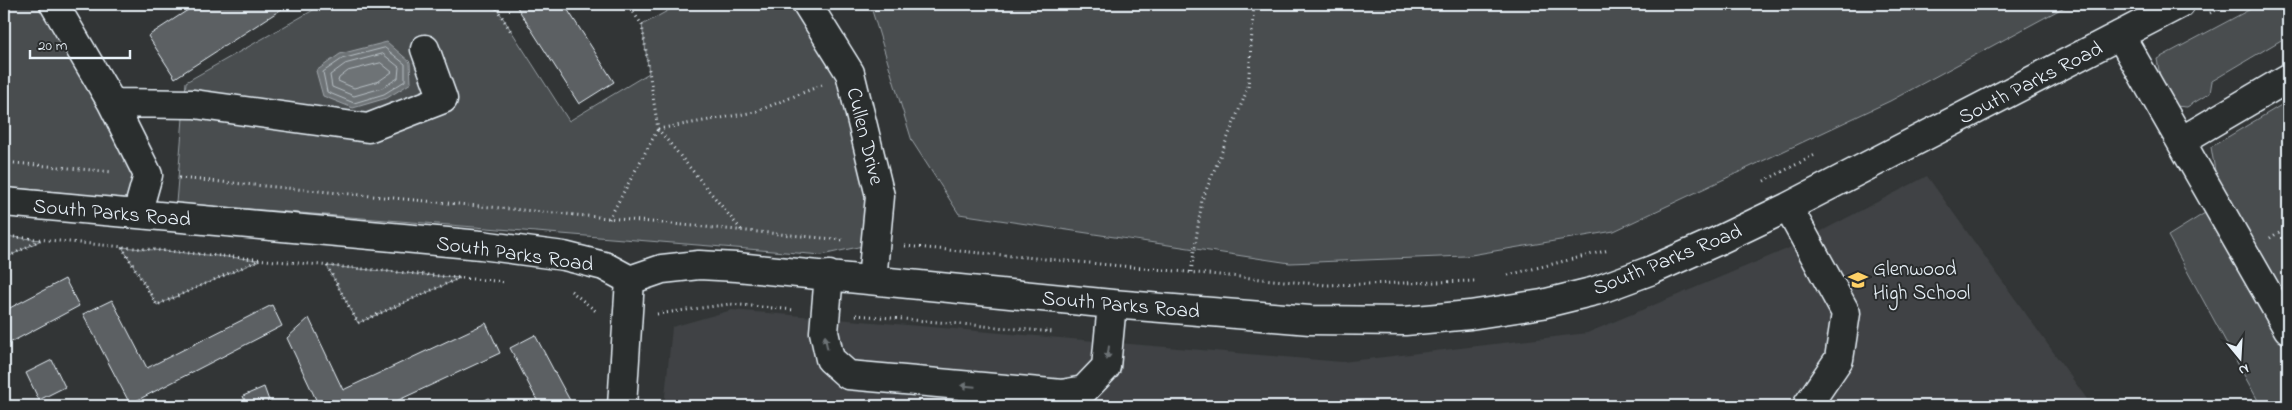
<svg xmlns="http://www.w3.org/2000/svg" width="2292" height="410" viewBox="0 0 2292 410" font-family="'Indie Flower',sans-serif">
  <style>
    .built { fill: #3f4244 }
    .green { fill: #494d4f; stroke: #989fa4 }
    .water { fill: #6e7376; stroke: #9fa5aa }
    .lines { fill: none; stroke-linecap: round; stroke-linejoin: round }
    .shore { stroke: #b7bfc4; stroke-width: 1 }
    .building { fill: #5c6063; stroke: #e8f1f8 }
    .minor-casing { stroke: #e8f1f8; stroke-width: 31 }
    .path { stroke: #e8f1f8; stroke-width: 3; stroke-dasharray: 1 4; stroke-linecap: butt }
    .minor { stroke: #2a2d2e; stroke-width: 28 }
    .oneway { fill: #6c7275 }
    .labels { text-anchor: middle; stroke-width: 4; stroke-linejoin: round; paint-order: stroke }
    .street-label { font-size: 21px; fill: #e8f1f8; stroke: #2a2d2e }
    .poi-label { font-size: 21px; fill: #e8f1f8; stroke: #2a2d2e; text-anchor: start }
  </style>
  <rect width="100%" height="100%" fill="#323536"/>
  <filter id="ink" filterUnits="userSpaceOnUse"><feTurbulence type="fractalNoise" baseFrequency=".02" numOctaves="2"/><feDisplacementMap in="SourceGraphic" scale="10" xChannelSelector="R" yChannelSelector="G"/><feConvolveMatrix kernelMatrix="1 2 1 2 8 2 1 2 1" color-interpolation-filters="sRGB"/></filter>
  <g filter="url(#ink)">
    <path class="built" d="M1927,176L2092,406H664L672,327L732,310L1342,362L1587,333L1787,249Z"/>
    <path class="green" d="M4,4H54L112,103L141,200L4,187Z
      M324,4H494L569,121L649,73L642,25L680,4H807L850,73L876,243L822,255L176,203L186,82Z
      M870,4H2070L1890,101L1614,231L1465,256L1290,263L959,214L912,141Z
      M2260,4H2288V36L2212,81L2210,93L2187,107L2175,106L2160,76L2157,59Z
      M2288,101V406H2261L2168,236L2229,198L2216,177L2211,147Z
      M4,236L41,240L4,259Z
      M122,247L260,260L157,305Z
      M327,266L460,278L358,323Z"/>
    <path class="water" d="M387,42L410,62L411,83L387,98L353,108L323,96L316,71L340,54Z"/>
    <g class="lines">
      <path class="shore" d="M385,48L405,64V81L384,94L354,103L327,92L323,72L342,59Z
        M383,54L399,67L398,78L382,88L354,96L332,87L330,75L345,64Z
        M381,63L392,72L379,81L354,88L338,81L339,78L348,71Z"/>
    </g>
    <path class="building" d="M197,4H284L285,7L175,78L148,36Z
      M515,4H564L614,82L579,104Z
      M65,279L79,306L4,346V311Z
      M112,300L147,368L272,305L282,326L130,404L83,314Z
      M309,318L343,390L486,323L500,353L386,406H319L287,338Z
      M535,335L561,384L573,406H540L510,348Z
      M52,360L65,387L39,400L26,373Z
      M264,387L271,406H247L243,396Z
      M489,398L493,406H472Z"/>
    <g class="lines">
      <defs>
        <path id="minor" d="M54,4L112,103L148,175L137,214
          M807,4L850,73L880,196L872,280
          M2120,35L2288,329
          M112,103L194,104L368,128L443,99L425,49
          M2181,141L2288,78
          M4,202L481,245L564,256L604,266L630,280L662,269L699,265L737,267L1112,304L1310,320L1405,321L1470,315L1542,304L1595,291L1652,270L1715,242L1788,207L2180,4
          M1788,207L1846,313L1839,359L1807,406
          M829,275L824,332L830,359L848,375L1062,394L1084,390L1106,367L1112,304
          M622,406L630,280"/>
      </defs>
      <use href="#minor" class="minor-casing"/>
      <path class="path" d="M494,4L512,33
        M628,4L642,25L658,129L743,232
        M2210,13L2228,4
        M658,129L755,112L822,85
        M4,162L113,172
        M179,178L844,240
        M1764,181L1817,154
        M609,219L658,129
        M4,236L506,282
        M2270,238L2288,226
        M905,246L1327,285L1475,281
        M122,247L157,305L259,260
        M4,259L40,240
        M327,266L358,323L459,278
        M1191,272L1202,200L1248,88L1254,4
        M1508,275L1609,250
        M571,291L597,312
        M657,314L730,304L795,310
        M856,315L1054,332"/>
      <use href="#minor" class="minor"/>
    </g>
    <defs><path id="oneway-solid" d="M-6-.8H1V-3.2L6.5 0L1 3.2V.8H-6Z" transform="scale(1.25)"/></defs>
    <g class="oneway">
      <use href="#oneway-solid" transform="translate(826 342) rotate(-101)"/>
      <use href="#oneway-solid" transform="translate(1108 353) rotate(98)"/>
      <use href="#oneway-solid" transform="translate(968 386) rotate(-175)"/>
    </g>
  </g>
  <defs>
    <symbol id="school-bare" viewBox="-9 -9 18 18"><path d="M0-5L7-2L0 1L-7-2ZM-4 1L0 2.5L4 1V4Q0 6-4 4Z" fill="#ffd166" stroke="#2a2d2e" stroke-width="2.5" paint-order="stroke"/></symbol>
  </defs>
  <g fill-rule="evenodd">
    <use href="#school-bare" x="1844" y="266" width="28" height="28"/>
  </g>
  <g class="labels">
    <g class="street-label">
      <text transform="translate(2030 82) rotate(-27)" y="7">South Parks Road</text>
      <text transform="translate(866 136) rotate(76)" y="7">Cullen Drive</text>
      <text transform="translate(112 212) rotate(5)" y="7">South Parks Road</text>
      <text transform="translate(515 253) rotate(8)" y="7">South Parks Road</text>
      <text transform="translate(1667 259) rotate(-22)" y="7">South Parks Road</text>
      <text transform="translate(1121 304) rotate(5)" y="7">South Parks Road</text>
    </g>
    <g class="poi-label">
      <text x="1873" y="275">Glenwood<tspan x="1873" dy="24">High School</tspan></text>
    </g>
  </g>
  <rect width="2292" height="410" fill="none" stroke="#2a2d2e" stroke-width="20"/>
  <rect x="10" y="10" width="2272" height="390" fill="none" stroke="#e8f1f8" stroke-width="2" filter="url(#ink)"/>
  <g transform="translate(2240 358) rotate(162)" stroke="#2a2d2e" stroke-width="4" paint-order="stroke">
  <path d="M0-4L9 19L0 12L-9 19Z" fill="#e8f1f8"/>
  <text y="-8" font-size="14" font-weight="bold" text-anchor="middle" fill="#e8f1f8">N</text>
  </g>
  <path d="M30 50v8h100v-8" fill="none" stroke="#e8f1f8" stroke-width="2.5"/>
  <text x="38" y="50" font-size="15" fill="#e8f1f8" stroke="#2a2d2e" stroke-width="4" paint-order="stroke">20 m</text>
</svg>
